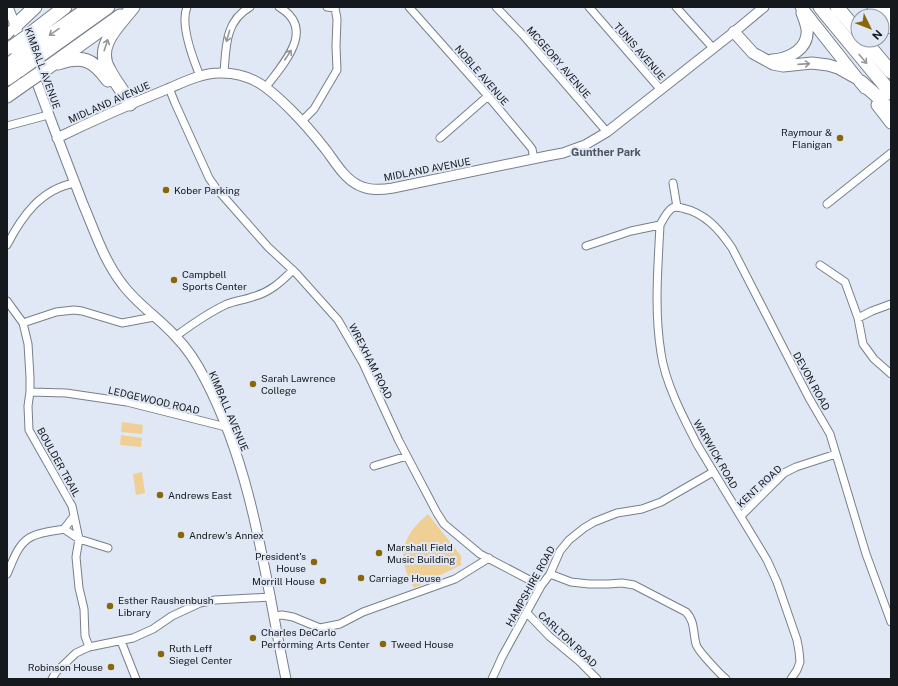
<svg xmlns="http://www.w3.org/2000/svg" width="898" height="686" viewBox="0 0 898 686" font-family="'Public Sans',sans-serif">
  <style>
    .green { fill: #efcf94 }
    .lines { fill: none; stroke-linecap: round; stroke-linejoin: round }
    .minor-casing { stroke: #787f8c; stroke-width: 9 }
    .tertiary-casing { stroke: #787f8c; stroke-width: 11 }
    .primary-casing { stroke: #787f8c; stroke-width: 13 }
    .motorway-casing { stroke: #787f8c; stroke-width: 15 }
    .minor { stroke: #fff; stroke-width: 7 }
    .tertiary { stroke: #fff; stroke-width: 9 }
    .primary { stroke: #fff; stroke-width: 11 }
    .motorway { stroke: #fff; stroke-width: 13 }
    .motorway-bridge-casing { stroke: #787f8c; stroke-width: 15; stroke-linecap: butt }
    .motorway-bridge { stroke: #fff; stroke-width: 13 }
    .oneway { stroke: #969799 }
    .poi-dot { fill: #8b6606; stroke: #e0e8f6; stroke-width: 1.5 }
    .labels { text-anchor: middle; stroke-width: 4; stroke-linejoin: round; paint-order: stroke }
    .street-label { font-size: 10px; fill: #15181c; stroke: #e0e8f6 }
    .poi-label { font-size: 10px; fill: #15181c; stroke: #e0e8f6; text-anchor: start }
    .neighbourhood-label { font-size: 11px; font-weight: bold; fill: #4c535e; stroke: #e0e8f6 }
  </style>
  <rect width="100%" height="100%" fill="#e0e8f6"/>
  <path class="green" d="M122,422L143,425L142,434L121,432Z
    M121,435L142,438L141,447L120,445Z
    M142,472L145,493L136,495L133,474Z
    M428,514L461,556V565L414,588C396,556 401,537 428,514Z"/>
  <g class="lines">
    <defs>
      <path id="minor" d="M187,7C180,24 193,59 200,76
        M409,7L488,96L529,145L532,149L534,159
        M496,7L523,35L607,132
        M589,7L661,90
        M676,7L713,48
        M224,73C226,47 225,21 250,7
        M266,87C283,64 317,29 279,7
        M169,88L175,103L209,178L216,188L268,247L296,273L338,320L363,363L399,441L437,513L444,524L480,554L541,586
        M302,121L314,109L337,70L336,46L337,19L335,8L327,7
        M7,126L48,115
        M440,138L488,96
        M673,183L677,207
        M827,204L891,153
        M660,225C663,220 666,213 671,209C674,206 678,207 682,208C705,213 719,229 732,248L809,398L830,434L866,554L891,622
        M660,225C658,267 654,310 661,353C665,383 684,419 698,446L767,560L777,582L797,640L799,651L800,662L797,670L791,679
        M7,245C22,216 41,189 75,183
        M586,246L631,231L660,225
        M820,265L845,282L858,318L863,344L874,359L891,374
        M7,301L23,323L28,344L30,377V392L28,406L29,430L72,506L79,539L76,557L79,588L84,609L85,636L89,647
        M858,318L872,311L891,304
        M23,323L56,312L74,310L82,311L122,323L154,317
        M176,336C191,325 208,313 225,305C234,301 244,300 252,297C269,293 281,282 293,270
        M30,392L66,393L127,402L226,427
        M374,466L407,456
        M741,516L784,473L796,467L836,454
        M64,529L79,539L108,548
        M7,574C13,561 18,542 33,536C42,532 54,531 64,529L74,516
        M550,574L571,582L589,584H608L622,583L634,585L686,612C695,621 693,633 696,644C697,650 721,675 726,679
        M527,613L549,636L579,661L597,679
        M274,616L282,615L293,617L320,628L340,624L363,612L455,579L489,558
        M121,641L136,679
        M52,679L56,672L76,653L89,647L133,638L153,629L172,616L200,603L215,600L271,597
        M492,679L502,657L541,586L550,574L560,551L569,540L584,528L594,522L617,513L642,509L661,502L713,472"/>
      <path id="tertiary" d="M8,7L23,45
        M7,35L16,25
        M33,72C49,116 66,160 83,204C95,232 104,261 123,285C138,305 159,318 176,337C187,348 199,367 206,381C254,474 265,578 286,679
        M57,138C92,121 128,105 165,90C182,83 201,73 219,73C252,72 270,89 292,111C304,123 315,136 326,150C335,162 344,178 358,185C369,191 381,190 393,188L547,156L563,153L585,145L607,132L734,32L764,7"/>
      <path id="primary" d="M801,7L865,88
        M873,7L891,14
        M882,18L891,28
        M734,32L753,53L773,64L783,66L812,63L828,65L838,68L856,78
        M772,60C789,59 809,49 807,29C806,23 804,18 802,13
        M877,105L891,123"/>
      <path id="motorway" d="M820,7L891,93
        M837,7L858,32
        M16,25L35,7
        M30,34L65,7
        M864,40L891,72
        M34,46L90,7
        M38,57L108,7
        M58,63C82,55 93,59 108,80
        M7,66L16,59
        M43,71L120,16
        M7,79L20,70
        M861,82L878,97L891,112
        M7,96L24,84
        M130,104C124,92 115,82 109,70C94,46 119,25 133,7"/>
    </defs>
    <use href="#minor" class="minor-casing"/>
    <use href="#tertiary" class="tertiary-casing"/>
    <use href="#primary" class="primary-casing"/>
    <use href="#motorway" class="motorway-casing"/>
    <use href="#minor" class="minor"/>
    <use href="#tertiary" class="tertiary"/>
    <use href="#primary" class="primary"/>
    <use href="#motorway" class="motorway"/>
    <defs>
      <path id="motorway-bridge" d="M12,47L30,34
        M16,59L34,46
        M20,70L38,57
        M24,84L43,71"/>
    </defs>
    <use href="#motorway-bridge" class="motorway-bridge-casing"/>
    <use href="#motorway-bridge" class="motorway-bridge"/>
  </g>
  <defs><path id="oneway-shaft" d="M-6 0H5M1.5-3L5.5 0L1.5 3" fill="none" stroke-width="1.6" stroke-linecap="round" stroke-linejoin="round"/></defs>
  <g class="oneway">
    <use href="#oneway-shaft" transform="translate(54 32) rotate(145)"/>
    <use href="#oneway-shaft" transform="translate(228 36) rotate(106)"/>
    <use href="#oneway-shaft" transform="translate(106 45) rotate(-72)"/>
    <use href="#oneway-shaft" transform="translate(288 55) rotate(-57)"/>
    <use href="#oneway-shaft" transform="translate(863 59) rotate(50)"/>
    <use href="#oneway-shaft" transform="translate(804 64) rotate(-4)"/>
  </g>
  <g class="poi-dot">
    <circle cx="840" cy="138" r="4"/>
    <circle cx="166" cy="190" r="4"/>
    <circle cx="174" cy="280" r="4"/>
    <circle cx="253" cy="384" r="4"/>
    <circle cx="160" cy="495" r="4"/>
    <circle cx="181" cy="535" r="4"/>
    <circle cx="379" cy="553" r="4"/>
    <circle cx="314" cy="562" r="4"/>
    <circle cx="361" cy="578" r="4"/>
    <circle cx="323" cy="581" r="4"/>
    <circle cx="110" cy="606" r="4"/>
    <circle cx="253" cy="638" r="4"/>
    <circle cx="383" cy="644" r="4"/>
    <circle cx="161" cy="654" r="4"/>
    <circle cx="111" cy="667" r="4"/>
  </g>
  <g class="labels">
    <g class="street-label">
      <text transform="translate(640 51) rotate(49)" y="4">TUNIS AVENUE</text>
      <text transform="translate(559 62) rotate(49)" y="4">MCGEORY AVENUE</text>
      <text transform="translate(43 68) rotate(70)" y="4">KIMBALL AVENUE</text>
      <text transform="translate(482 75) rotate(49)" y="4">NOBLE AVENUE</text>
      <text transform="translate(109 102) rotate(-24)" y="4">MIDLAND AVENUE</text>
      <text transform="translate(427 169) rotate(-11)" y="4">MIDLAND AVENUE</text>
      <text transform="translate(371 361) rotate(63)" y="4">WREXHAM ROAD</text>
      <text transform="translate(812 381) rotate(61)" y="4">DEVON ROAD</text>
      <text transform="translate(154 400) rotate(13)" y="4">LEDGEWOOD ROAD</text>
      <text transform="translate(229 411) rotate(67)" y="4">KIMBALL AVENUE</text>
      <text transform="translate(716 454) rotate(60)" y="4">WARWICK ROAD</text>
      <text transform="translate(59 462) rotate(61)" y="4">BOULDER TRAIL</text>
      <text transform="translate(759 486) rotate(-43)" y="4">KENT ROAD</text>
      <text transform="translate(530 586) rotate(-61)" y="4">HAMPSHIRE ROAD</text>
      <text transform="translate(568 639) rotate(43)" y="4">CARLTON ROAD</text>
    </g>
    <g class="poi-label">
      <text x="832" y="136" text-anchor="end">Raymour &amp;<tspan x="832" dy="12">Flanigan</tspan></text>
      <text x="174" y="194">Kober Parking</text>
      <text x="182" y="278">Campbell<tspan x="182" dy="12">Sports Center</tspan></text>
      <text x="261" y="382">Sarah Lawrence<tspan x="261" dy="12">College</tspan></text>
      <text x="168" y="499">Andrews East</text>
      <text x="189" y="539">Andrew's Annex</text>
      <text x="387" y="551">Marshall Field<tspan x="387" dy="12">Music Building</tspan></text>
      <text x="306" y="560" text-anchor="end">President's<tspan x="306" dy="12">House</tspan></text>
      <text x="369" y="582">Carriage House</text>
      <text x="315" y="585" text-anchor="end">Morrill House</text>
      <text x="118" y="604">Esther Raushenbush<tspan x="118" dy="12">Library</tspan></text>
      <text x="261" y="636">Charles DeCarlo<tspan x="261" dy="12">Performing Arts Center</tspan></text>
      <text x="391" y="648">Tweed House</text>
      <text x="169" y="652">Ruth Leff<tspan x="169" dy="12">Siegel Center</tspan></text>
      <text x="103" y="671" text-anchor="end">Robinson House</text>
    </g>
    <g class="neighbourhood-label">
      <text x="606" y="156">Gunther Park</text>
    </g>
  </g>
  <rect width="898" height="686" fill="none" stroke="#15181c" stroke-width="16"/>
  <g transform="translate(870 28) rotate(133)"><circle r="19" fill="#e0e8f6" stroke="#8f959f"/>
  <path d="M0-3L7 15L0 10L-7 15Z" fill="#8b6606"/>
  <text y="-6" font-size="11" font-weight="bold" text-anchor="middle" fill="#15181c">N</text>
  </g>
</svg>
